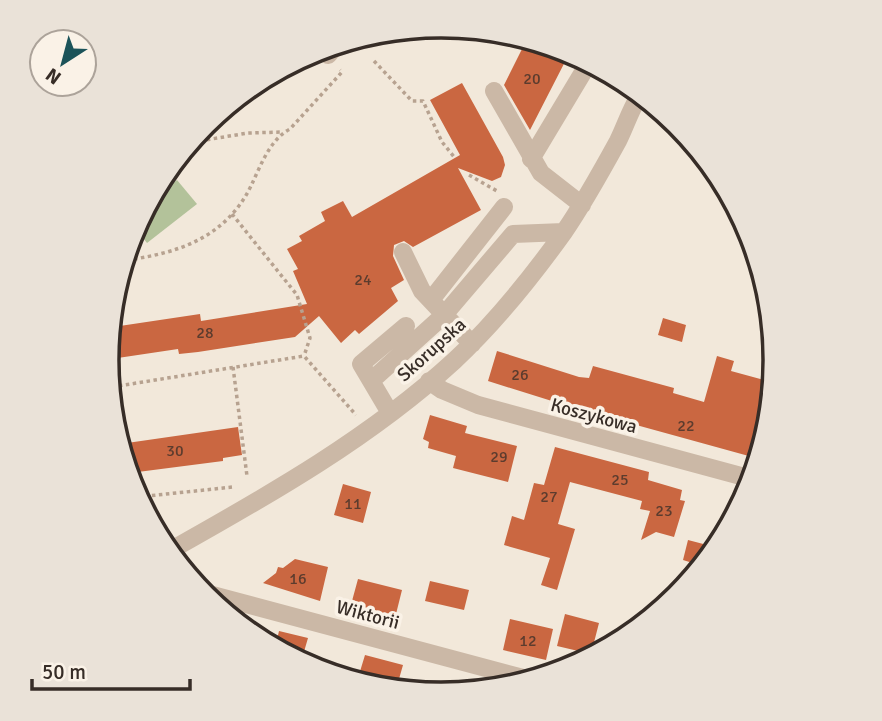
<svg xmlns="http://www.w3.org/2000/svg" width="882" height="721" viewBox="0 0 882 721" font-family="Signika,sans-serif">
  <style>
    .green { fill: #b3c29a }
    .building { fill: #ca6741 }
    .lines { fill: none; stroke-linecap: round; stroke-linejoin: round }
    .path { stroke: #b7a290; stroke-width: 3.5; stroke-dasharray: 3.5 3.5; stroke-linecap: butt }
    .minor { stroke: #cbb8a6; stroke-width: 18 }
    .labels { text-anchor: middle; stroke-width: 7; stroke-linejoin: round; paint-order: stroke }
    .number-label { font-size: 16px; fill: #5c3c2e }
    .street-label { font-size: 19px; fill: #372d27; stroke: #faf2e7 }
    .rim { fill: none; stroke: #372d27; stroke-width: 3.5 }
  </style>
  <rect width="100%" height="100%" fill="#f2e8da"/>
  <path class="green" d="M177,180L197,204L147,243L135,228L156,197Z"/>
  <path class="building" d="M525,43L570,52L530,130L504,85Z
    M462,83L503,157L505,165L501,177L492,181L458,168L481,210L413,247L404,241L394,245L393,256L404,280L391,288L398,301L359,334L355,330L341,343L319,316L295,337L198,352L179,354L178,349L111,359L110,346L113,327L200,314L201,321L307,304L293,271L298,269L287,249L302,241L299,236L325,221L321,212L343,201L352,217L460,155L430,100Z
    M663,318L686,325L682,342L658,335Z
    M497,351L579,377L589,378L593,366L674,388L673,393L704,402L717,356L734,361L731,371L771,382L756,458L571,407L488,381Z
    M430,415L467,426L465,433L517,446L508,482L453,468L456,456L428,448L429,442L423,439Z
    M238,427L242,455L223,458V461L130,473L127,443Z
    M555,447L649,472L648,480L682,490L680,500L685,501L674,537L656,532L641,540L650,511L640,509L642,501L570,482L558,524L575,529L557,590L541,585L550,558L504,545L512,516L524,520L534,483L544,485Z
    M343,484L371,492L363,523L334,515Z
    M688,540L711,546L699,565L683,560Z
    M295,559L328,567L320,601L263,583L276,573L278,567L283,568Z
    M358,579L402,590L394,622L349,612Z
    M430,581L469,590L464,610L425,601Z
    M565,614L599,623L591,654L557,646Z
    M510,619L553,629L546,660L503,650Z
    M279,631L308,638L301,662L276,644Z
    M365,655L403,665L397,686L358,678Z"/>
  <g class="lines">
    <path class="path" d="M374,61L412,101H423L442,142L455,158
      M193,142L248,133L283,132
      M469,175L497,191
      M232,214L297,295L310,338L304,356
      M127,260C179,253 226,237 251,186C260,167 270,139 290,129L342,72L340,70
      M233,367L247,476
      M112,387L304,356L356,415
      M138,497L233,487"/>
    <path class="minor" d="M328,55L335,47
      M494,91L541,173L582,205
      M531,159L588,64
      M403,252L422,291L472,344
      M431,300L504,207
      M371,381L444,315L513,234L564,232
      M429,381L442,390L478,405L752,479
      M390,413L361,364L406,326
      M173,549C271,494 371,437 454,361C496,322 531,278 564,232C584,203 601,172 618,141C625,127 630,111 638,98
      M201,592L523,678"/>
  </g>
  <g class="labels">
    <g class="number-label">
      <text x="532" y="84">20</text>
      <text x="363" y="285">24</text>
      <text x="205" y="338">28</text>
      <text x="520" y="380">26</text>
      <text x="686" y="431">22</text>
      <text x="175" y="456">30</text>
      <text x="499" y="462">29</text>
      <text x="620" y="485">25</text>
      <text x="549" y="502">27</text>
      <text x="353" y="509">11</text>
      <text x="664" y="516">23</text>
      <text x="298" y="584">16</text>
      <text x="528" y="646">12</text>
    </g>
    <g class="street-label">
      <text transform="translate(431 349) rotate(-42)" y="7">Skorupska</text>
      <text transform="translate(594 415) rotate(15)" y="7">Koszykowa</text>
      <text transform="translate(368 614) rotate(15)" y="7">Wiktorii</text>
    </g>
  </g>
  <path d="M0 0H882V721H0ZM119 360a322 322 0 1 1 644 0a322 322 0 1 1-644 0Z" fill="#eae2d8" fill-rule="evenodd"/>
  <path class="rim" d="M119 360a322 322 0 1 1 644 0a322 322 0 1 1-644 0Z"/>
  <g transform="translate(63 63) rotate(216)"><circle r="33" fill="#faf2e7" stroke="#aca39a" stroke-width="2"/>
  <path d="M0-5L12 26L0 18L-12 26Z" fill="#1b5359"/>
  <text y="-10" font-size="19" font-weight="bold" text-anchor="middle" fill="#372d27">N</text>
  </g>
  <path d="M32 679v10h158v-10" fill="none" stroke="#372d27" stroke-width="3.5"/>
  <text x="42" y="679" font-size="21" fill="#372d27" stroke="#faf2e7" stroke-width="5" paint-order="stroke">50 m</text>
</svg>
